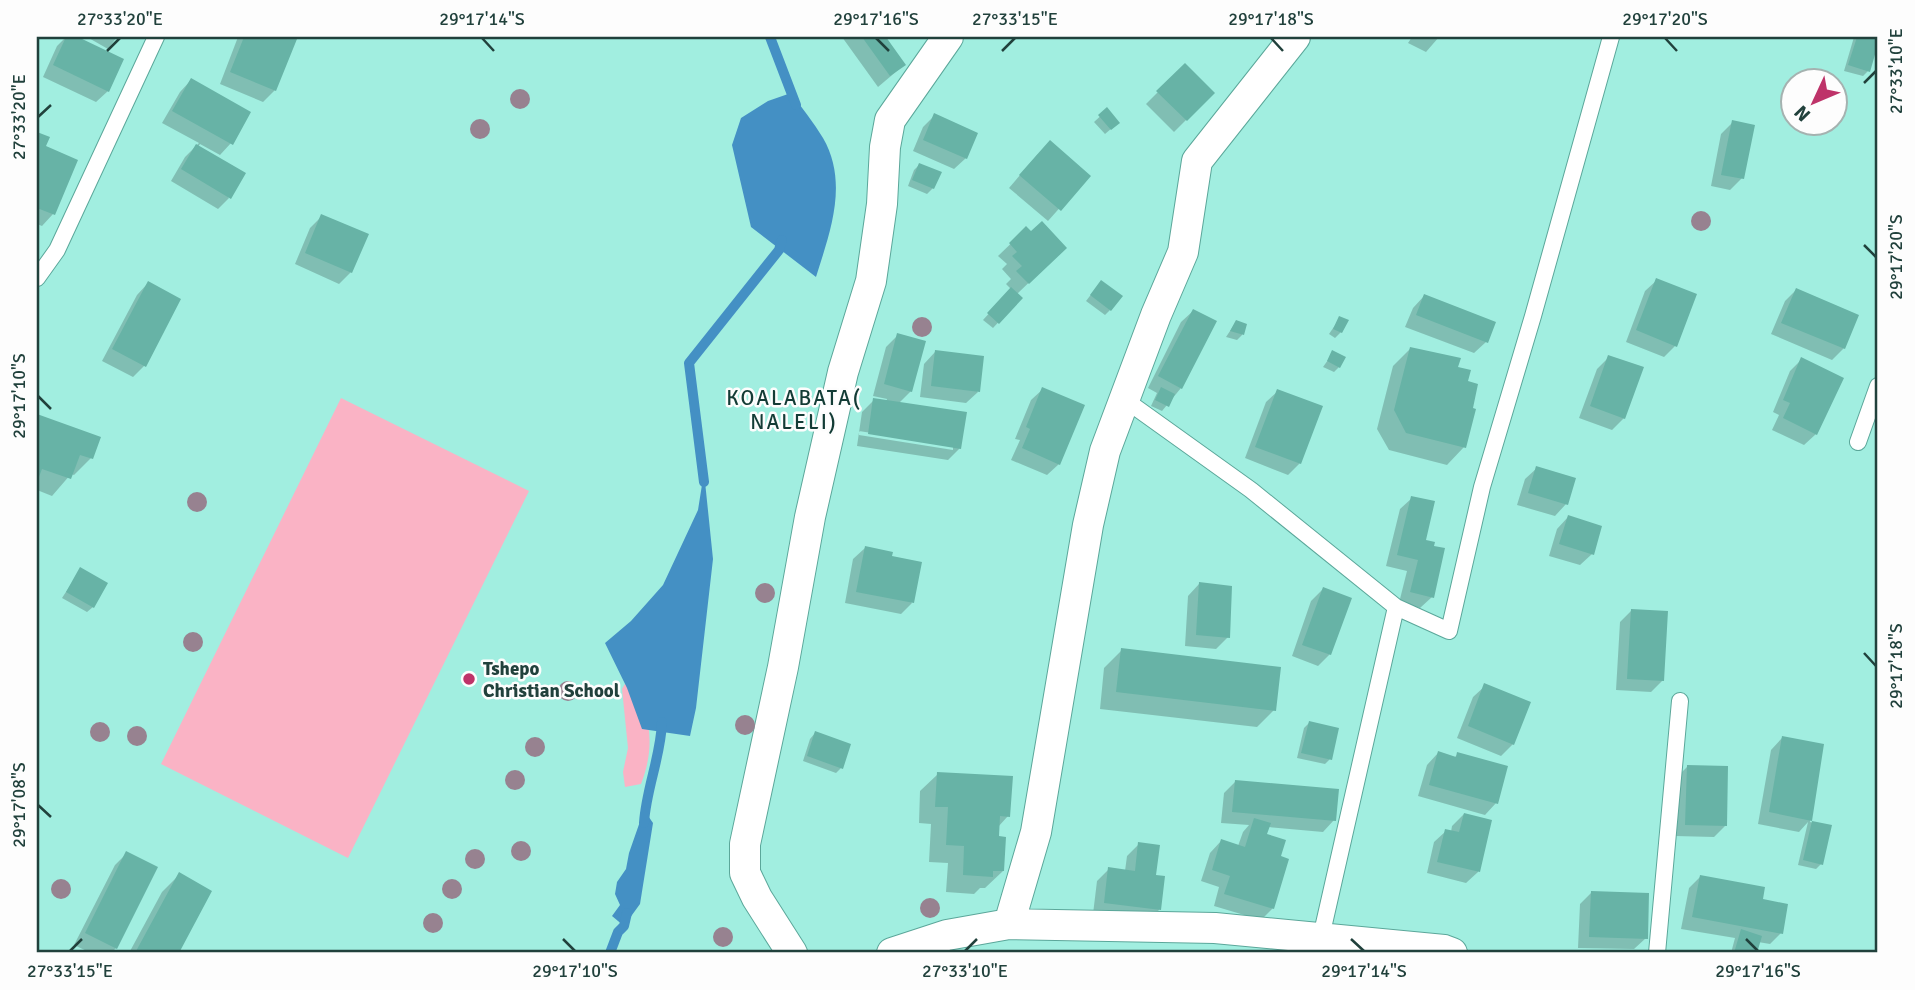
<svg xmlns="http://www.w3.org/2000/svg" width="1915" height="990" viewBox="0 0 1915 990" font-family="Signika,sans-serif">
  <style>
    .green { fill: #fab3c5 }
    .water { fill: #4490c4 }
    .shadow { fill: #0003; fill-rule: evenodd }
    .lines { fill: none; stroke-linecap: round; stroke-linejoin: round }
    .stream { stroke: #4490c4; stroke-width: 10 }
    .building { fill: #67b3a6 }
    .service-casing { stroke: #5ba79a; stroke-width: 18 }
    .minor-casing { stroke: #5ba79a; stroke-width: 32 }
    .service { stroke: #fff; stroke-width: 16 }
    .minor { stroke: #fff; stroke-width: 30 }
    .tree { fill: #978290 }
    .ticks { fill: none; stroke: #21413c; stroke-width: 2.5 }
    .poi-dot { fill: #be3369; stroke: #fdfdfd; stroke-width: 2.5 }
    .labels { text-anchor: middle; stroke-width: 5; stroke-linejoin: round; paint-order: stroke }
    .poi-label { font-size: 19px; font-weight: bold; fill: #21413c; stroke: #fdfdfd; text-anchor: start }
    .neighbourhood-label { font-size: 21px; letter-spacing: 2px; fill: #133c36; stroke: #fdfdfd }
    .neatline { fill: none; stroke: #21413c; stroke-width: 2.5 }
    .ticks-label { font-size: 18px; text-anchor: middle; fill: #21413c }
  </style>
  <rect width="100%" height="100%" fill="#a1eee0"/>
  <path class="green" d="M341,398L529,491L348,858L161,764Z
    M632,672C647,713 658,740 641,784L625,787L623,772L628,748L622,689Z"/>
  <path class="water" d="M791,93C802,108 814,123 823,138C849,183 830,232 816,277L751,227L732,145L741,118L768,101Z
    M704,472L713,559L696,708L690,736L642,729L627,688L605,643L631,621L663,585L698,510Z
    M644,810L653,823L640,904L624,926L612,916L620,905L615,894L617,882L626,869L629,853Z"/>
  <path class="shadow" d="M66,37H74L122,60L108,91L96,102L43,77L57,46Z
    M87,37H117L108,49Z
    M238,37H286L295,40L275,90L263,102L220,84Z
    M842,37H883L904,65L878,87Z
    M1412,37H1439L1426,52L1408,43Z
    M1854,37H1878L1868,71L1863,76L1844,71Z
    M1185,65L1213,93L1174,132L1146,104Z
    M191,80L231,143L220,155L200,144L198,147L229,198L218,209L171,181L185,157L199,143L162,123L180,92Z
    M1107,110L1112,128L1105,134L1094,122Z
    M934,116L966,158L954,169L913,151L923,127Z
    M1733,122L1742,178L1730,190L1711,186L1721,134Z
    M37,133L47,138L44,147L76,161L53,214L42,226L37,224Z
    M1038,154L1088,176L1048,221L1009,188Z
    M919,165L933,188L927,194L908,186L914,170Z
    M322,216L351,272L339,284L295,264L310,228Z
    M1026,229L1065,248L1017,294L1021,298L993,328L983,320L1011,289L1006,284L1011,279L1002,269L1007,264L998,256Z
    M1657,280L1675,346L1664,357L1626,342L1645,291Z
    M148,283L144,366L133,377L102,361L137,295Z
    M1096,288L1110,310L1105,315L1086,301Z
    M1796,290L1844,348L1832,360L1771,334L1785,301Z
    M1424,296L1486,342L1474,353L1405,327L1413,308Z
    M1193,311L1181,388L1162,411L1151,406L1157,393L1148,388L1181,322Z
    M1340,318L1341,332L1335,338L1329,334Z
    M1236,322L1245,325L1242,335L1237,340L1226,337Z
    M898,335L911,391L898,404L960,448L948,460L857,446L862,412L874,400L886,402L887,399L873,396L886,347ZM859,431L953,446V450L859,435Z
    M1410,349L1456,368L1466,382L1464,447L1447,465L1389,450L1377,429L1393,366Z
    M935,352L978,392L966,403L920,397L924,364Z
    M1333,353L1339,367L1334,372L1323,367Z
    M1609,357L1624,418L1612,430L1579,418L1597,369Z
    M1801,360L1816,434L1804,445L1772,430L1779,415L1773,412L1790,371Z
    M1043,389L1059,464L1047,475L1011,460L1020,440L1015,439L1031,400Z
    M1278,391L1300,463L1288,475L1245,458L1266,402Z
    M37,416L98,438L91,458L74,475L71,474L52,496L37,490Z
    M1537,468L1566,504L1555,516L1517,505L1525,479Z
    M1412,498L1424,541L1432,547V597L1420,608L1399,603L1407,571L1386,566L1400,509Z
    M1568,517L1592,554L1580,565L1549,556L1557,529Z
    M865,548L912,603L901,614L845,603L853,559Z
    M81,569L93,607L87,612L62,598Z
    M1199,584L1228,637L1216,649L1185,646L1188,596Z
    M1323,589L1330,654L1318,666L1292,656L1311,601Z
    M1631,611L1663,680L1651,692L1616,690L1620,622Z
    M1122,650L1274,710L1257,727L1100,709L1104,668Z
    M1485,686L1513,744L1501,756L1457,738L1473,697Z
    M1309,723L1330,759L1325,764L1297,758L1304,728Z
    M815,733L841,768L836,773L803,761L810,739Z
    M1782,738L1822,745L1810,822L1830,827L1821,864L1816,869L1798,865L1808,822L1799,832L1758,824L1771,750Z
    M1438,753L1454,758L1458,754L1496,803L1485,815L1418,796L1427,765Z
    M1687,767L1725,826L1714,837L1675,836L1676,778Z
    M938,774L1008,816L998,827L1003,871L985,888H980L974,894L946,892L948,863L929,862L931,824L919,823L920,791Z
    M1235,782L1334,820L1323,832L1268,827L1265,836L1279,858L1273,908L1261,920L1214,906L1219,887L1201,881L1210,853L1221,841L1238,846L1243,832L1249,825L1221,823L1224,793Z
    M1464,814L1490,821L1478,872L1466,883L1427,873L1434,842L1446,831L1451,832L1452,826Z
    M1139,844L1154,876L1159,910L1147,921L1093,914L1097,881L1109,869L1125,871L1127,856Z
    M126,854L116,948L111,953H91L74,945L115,865Z
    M179,875L210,891L177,953H129L162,892Z
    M1700,877L1761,901L1781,933L1770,944L1758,942L1755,953H1731L1735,938L1681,929L1689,888Z
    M1592,892L1646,938L1634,949L1578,948L1580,904Z"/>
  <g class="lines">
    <path class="stream" d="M770,37L796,105
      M704,482L689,363L779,250L782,240
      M644,823C646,789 661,756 662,722
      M610,953L618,932L624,926L627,913"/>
  </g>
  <path class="building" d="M66,37H78L124,59L109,92L53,65Z
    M244,37H291L297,39L276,91L230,72Z
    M862,37H886L906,65L890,76Z
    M1857,37H1878V44L1870,72L1848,65Z
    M1185,63L1215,93L1187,121L1156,91Z
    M191,78L251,112L233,145L172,111Z
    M1107,107L1120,123L1111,130L1098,115Z
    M934,113L978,133L967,159L923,140Z
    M1732,120L1755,125L1744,179L1721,175Z
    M37,132L50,137L46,146L78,160L55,215L37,208Z
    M1050,140L1091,176L1061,211L1019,175Z
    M196,144L246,173L231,199L181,169Z
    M919,163L942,172L934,189L912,180Z
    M321,214L369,234L352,273L305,253Z
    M1042,221L1067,248L1029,284L1016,271L1022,266L1012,256L1017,252L1009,243L1026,226L1031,231Z
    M1656,278L1697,294L1677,347L1636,330Z
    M1101,280L1123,296L1111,311L1090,295Z
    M148,281L181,299L146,367L112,349Z
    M1011,287L1023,298L999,324L987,313Z
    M1796,288L1859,315L1845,349L1781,323Z
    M1424,294L1496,322L1488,343L1416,315Z
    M1193,309L1217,321L1182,389L1158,376Z
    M1339,316L1349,320L1342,333L1333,329Z
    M1236,320L1247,324L1244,335L1230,331Z
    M897,333L926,341L912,392L884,384Z
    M1410,347L1461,358L1458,367L1471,370L1468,381L1478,384L1473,408L1476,409L1466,448L1406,433L1394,410Z
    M935,350L984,356L980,392L931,386Z
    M1332,350L1346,357L1340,368L1327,361Z
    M1608,355L1644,367L1625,419L1590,406Z
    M1801,357L1844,378L1817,435L1783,418L1790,403L1783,400Z
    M1042,387L1085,405L1060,465L1022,448L1030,429L1026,427Z
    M1161,387L1175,394L1169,407L1155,400Z
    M1277,389L1323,406L1301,464L1255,447Z
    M873,398L967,412L961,449L868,434Z
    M37,414L101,437L93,459L80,455L71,479L42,469L37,482Z
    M1536,466L1576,478L1568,505L1528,493Z
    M1411,496L1435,501L1426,540L1435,542L1434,546L1445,548L1434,598L1410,592L1418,560L1397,555Z
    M1568,515L1602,526L1594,555L1559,544Z
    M865,546L893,552L892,556L922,562L914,603L856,592Z
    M80,567L108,583L94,608L66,592Z
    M1199,582L1232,586L1230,638L1196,635Z
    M1323,587L1352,598L1331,655L1302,645Z
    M1631,609L1668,611L1664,681L1627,679Z
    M1121,648L1281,667L1276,711L1116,692Z
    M1484,683L1531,702L1514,745L1468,726Z
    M1309,721L1339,728L1332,760L1301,753Z
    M815,731L851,744L843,769L807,756Z
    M1782,736L1824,744L1812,821L1769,812Z
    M1438,751L1456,757L1457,752L1508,766L1498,804L1429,785Z
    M1687,765L1728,766L1727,826L1685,825Z
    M937,772L1013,776L1010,817L1000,816L999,836L1006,837L1004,871H993V877L963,875L964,846L946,845L948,807H935Z
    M1235,780L1339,789L1336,821L1232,812Z
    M1464,813L1492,820L1480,872L1437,862L1445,829L1459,832Z
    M1254,818L1271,823L1267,834L1286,840L1281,856L1289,859L1274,909L1224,894L1230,876L1212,870L1221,839L1245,847Z
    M1812,821L1832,825L1823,865L1803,860Z
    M1138,842L1160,845L1156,875L1165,876L1161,910L1104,903L1108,867L1135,871Z
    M126,851L158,867L117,949L85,933Z
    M179,872L212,891L179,953H135Z
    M1700,875L1765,887L1763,899L1788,904L1783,934L1692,917Z
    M1591,891L1649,893L1648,939L1589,937Z
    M1741,929L1762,936L1757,953H1734Z"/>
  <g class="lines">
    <defs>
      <path id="service" d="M37,278L57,250L156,37
        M1124,399L1251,490L1396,607L1449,631L1482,487L1533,316L1611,37
        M1858,442L1878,386
        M1321,937L1396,607
        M1657,953L1680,701"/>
      <path id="minor" d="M1009,924L1036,832L1088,525L1105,451L1156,315L1183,252L1197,161L1295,37
        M792,953L757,898L745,873V844L783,667L810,517L843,372L871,281L882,204L885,147L890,120L948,37
        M892,953L947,935L1009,924L1215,928L1444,950L1452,953"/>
    </defs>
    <use href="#service" class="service-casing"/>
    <use href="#minor" class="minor-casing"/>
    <use href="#service" class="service"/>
    <use href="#minor" class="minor"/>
  </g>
  <g class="tree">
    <circle cx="520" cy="99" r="10"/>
    <circle cx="480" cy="129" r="10"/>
    <circle cx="1701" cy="221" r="10"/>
    <circle cx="922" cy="327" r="10"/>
    <circle cx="197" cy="502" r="10"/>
    <circle cx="765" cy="593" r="10"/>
    <circle cx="193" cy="642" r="10"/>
    <circle cx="568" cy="691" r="10"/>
    <circle cx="745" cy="725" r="10"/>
    <circle cx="100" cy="732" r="10"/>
    <circle cx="137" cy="736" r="10"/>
    <circle cx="535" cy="747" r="10"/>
    <circle cx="515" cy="780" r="10"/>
    <circle cx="521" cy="851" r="10"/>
    <circle cx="475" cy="859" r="10"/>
    <circle cx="61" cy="889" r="10"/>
    <circle cx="452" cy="889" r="10"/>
    <circle cx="930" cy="908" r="10"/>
    <circle cx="433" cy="923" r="10"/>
    <circle cx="723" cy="937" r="10"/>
  </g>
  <path class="ticks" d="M482,38L494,51M876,38L889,51M1271,38L1283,51M1665,38L1677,51M107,51L120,38M1002,51L1015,38M1864,83L1876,71M38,117L51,105M1864,245L1876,257M38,396L51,409M1864,653L1876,666M38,805L51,817M563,939L575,951M1351,939L1364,951M1746,939L1758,951M70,951L82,939M965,951L977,939"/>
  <circle class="poi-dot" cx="469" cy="679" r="7"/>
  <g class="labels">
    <g class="poi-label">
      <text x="483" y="675">Tshepo<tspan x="483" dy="22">Christian School</tspan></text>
    </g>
    <g class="neighbourhood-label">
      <text x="794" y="405">KOALABATA(<tspan x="794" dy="24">NALELI)</tspan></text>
    </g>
  </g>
  <rect width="1915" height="990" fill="none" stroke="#fdfdfd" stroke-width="77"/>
  <g transform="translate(1814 102) rotate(226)"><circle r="33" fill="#fdfdfd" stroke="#a5b2b0" stroke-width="2"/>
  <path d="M0-5L12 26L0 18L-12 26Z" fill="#be3369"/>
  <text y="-10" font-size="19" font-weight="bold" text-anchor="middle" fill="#21413c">N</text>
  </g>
  <rect x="38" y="38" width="1838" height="913" class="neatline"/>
  <g class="ticks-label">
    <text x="120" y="25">27°33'20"E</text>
    <text x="482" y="25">29°17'14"S</text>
    <text x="876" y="25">29°17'16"S</text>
    <text x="1015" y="25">27°33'15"E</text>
    <text x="1271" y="25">29°17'18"S</text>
    <text x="1665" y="25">29°17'20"S</text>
    <text transform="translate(1896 71) rotate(-90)" y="6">27°33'10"E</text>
    <text transform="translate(19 117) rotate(-90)" y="6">27°33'20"E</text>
    <text transform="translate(1896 257) rotate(-90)" y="6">29°17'20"S</text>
    <text transform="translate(19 396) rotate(-90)" y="6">29°17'10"S</text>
    <text transform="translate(1896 666) rotate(-90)" y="6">29°17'18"S</text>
    <text transform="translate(19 805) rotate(-90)" y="6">29°17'08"S</text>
    <text x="70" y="977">27°33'15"E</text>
    <text x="575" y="977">29°17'10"S</text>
    <text x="965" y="977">27°33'10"E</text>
    <text x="1364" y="977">29°17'14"S</text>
    <text x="1758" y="977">29°17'16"S</text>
  </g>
</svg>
